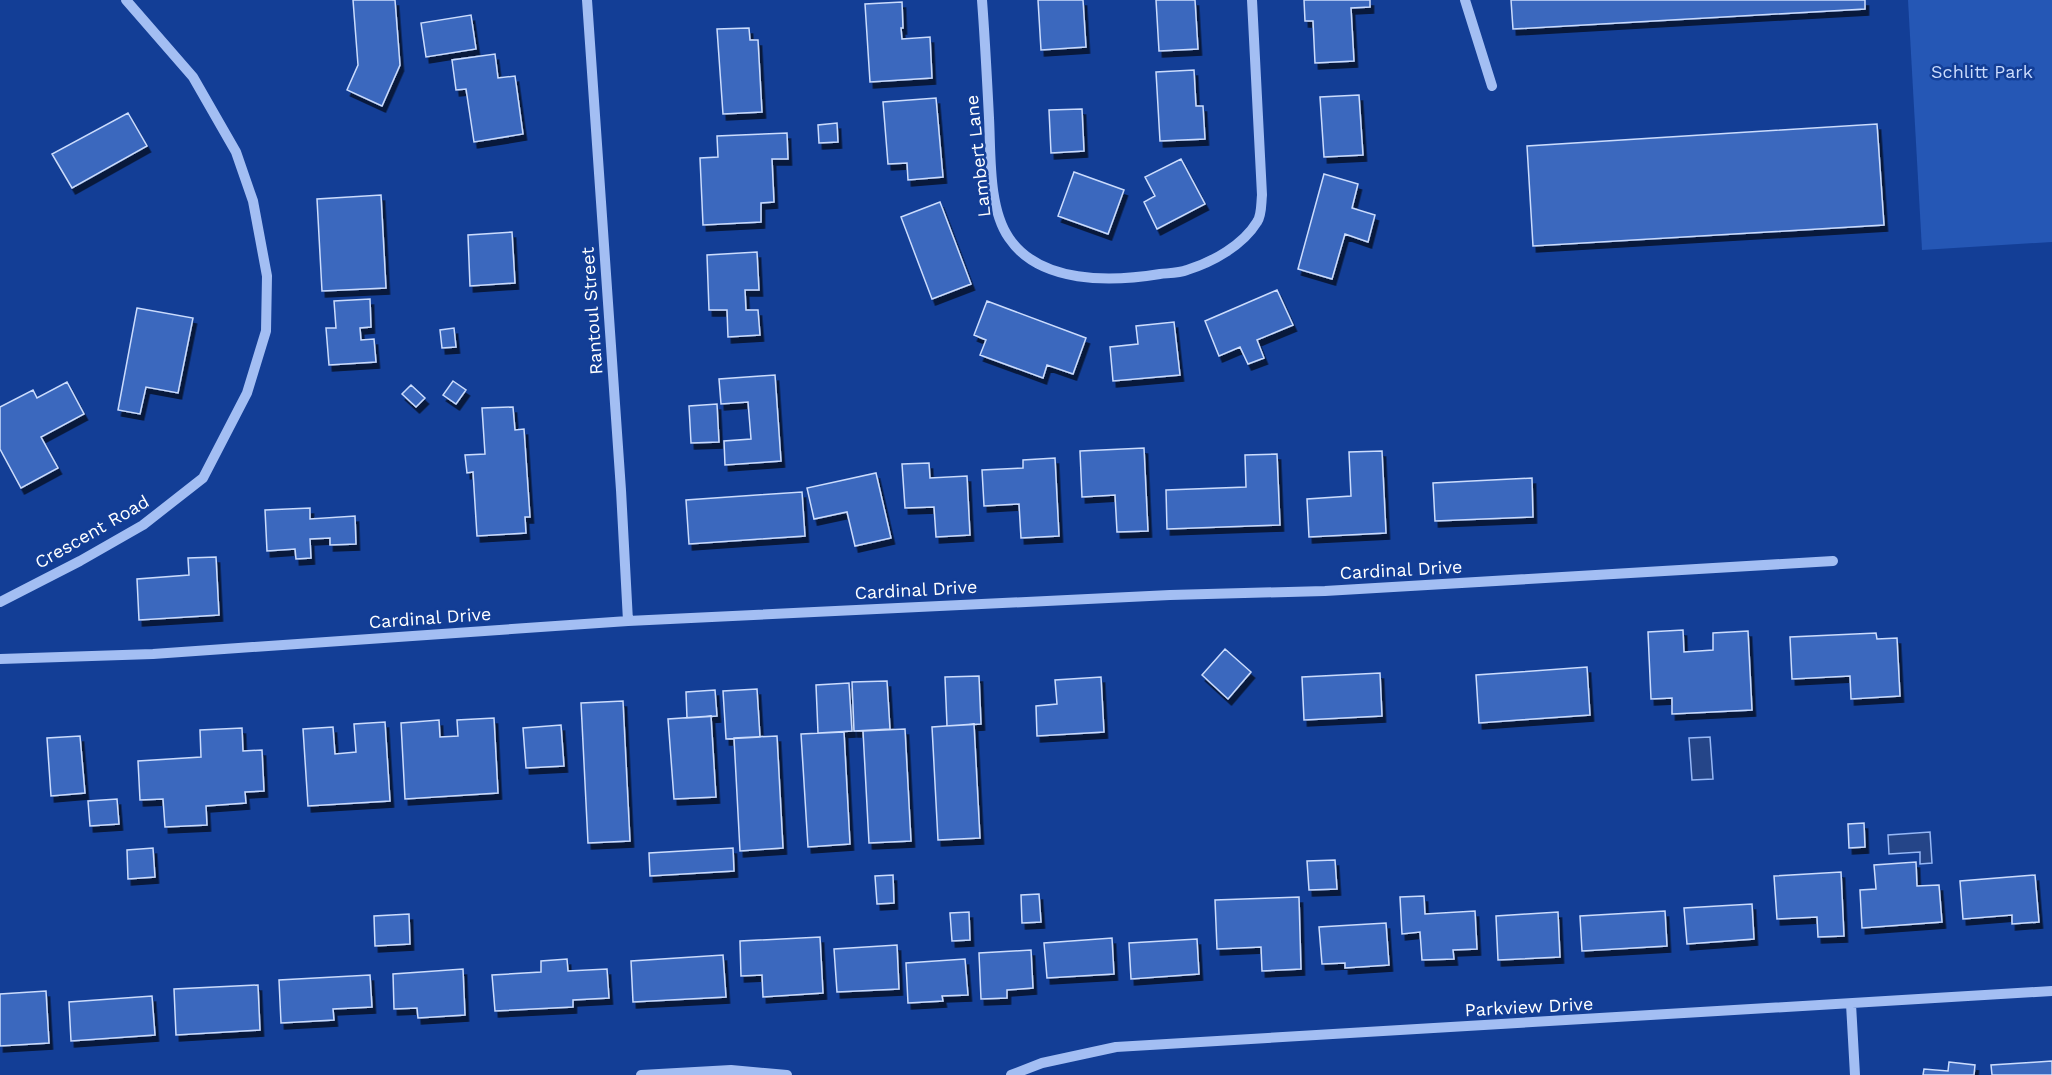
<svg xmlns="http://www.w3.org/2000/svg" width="2052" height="1075" viewBox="0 0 2052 1075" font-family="'Work Sans',sans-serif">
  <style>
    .green { fill: #2557b5 }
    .water { fill: #254588; stroke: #95b7f6; stroke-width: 1.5 }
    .building { fill: #3b68be; stroke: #cbdcfd; stroke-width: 1.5; filter: url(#shadow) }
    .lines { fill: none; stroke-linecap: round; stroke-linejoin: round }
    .minor { stroke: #a3bef3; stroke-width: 10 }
    .labels { text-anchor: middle; stroke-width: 5; stroke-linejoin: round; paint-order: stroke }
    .park-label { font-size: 18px; fill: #cbdcfd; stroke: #133e96 }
    .street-label { font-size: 18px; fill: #fff; stroke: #133e96 }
  </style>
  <defs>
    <filter id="shadow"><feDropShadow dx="3.5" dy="6" stdDeviation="0" flood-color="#0009"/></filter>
  </defs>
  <rect width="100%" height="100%" fill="#133e96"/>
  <path class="green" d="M1908,0H2052V242L1922,250Z"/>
  <path class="water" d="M1710,737L1713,779L1692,780L1689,738Z
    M1930,832L1932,863L1920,864V852L1889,854L1888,835Z"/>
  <path class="building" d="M353,0H395L400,65L382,106L347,90L358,65Z
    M1038,0H1083L1086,47L1041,50Z
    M1156,0H1195L1198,49L1159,51Z
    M1304,0H1370V7L1351,8L1354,61L1315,63L1313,21H1305Z
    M1511,0H1865V9L1513,29Z
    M902,2L903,28H901L902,39L930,37L932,78L870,82L865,4Z
    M471,15L476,49L426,57L421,23Z
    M749,28L750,40H758L762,112L723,114L717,29Z
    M495,54L498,78L515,76L523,134L474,142L466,89L456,90L452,60Z
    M1194,70L1196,106H1203L1205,139L1160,141L1156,72Z
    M1359,95L1363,155L1324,157L1320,97Z
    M936,98L943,177L908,180L907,163L888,164L883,102Z
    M1082,109L1084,151L1051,153L1049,110Z
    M128,113L147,146L72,188L52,154Z
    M837,123L838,142L819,143L818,125Z
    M1877,124L1884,225L1533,246L1527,146Z
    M787,133L788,159H772L774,202L761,203V222L703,225L700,158L718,157L717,136Z
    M1181,159L1205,204L1157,229L1144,202L1155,196L1145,177Z
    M1074,172L1124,190L1108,234L1058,216Z
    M1324,174L1358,184L1352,208L1375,215L1368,242L1345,234L1332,279L1298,269Z
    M381,195L386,288L322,291L317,199Z
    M940,202L971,284L932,299L901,217Z
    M512,232L515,283L470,286L468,235Z
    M757,252L759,290H745L746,310H758L760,335L728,337L727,310H709L707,255Z
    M1277,290L1293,325L1257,340L1264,358L1248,364L1240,347L1219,356L1205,321Z
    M370,299L371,327L360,328L361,340L374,339L376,362L329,365L326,328H336L334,301Z
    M987,301L1086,338L1073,374L1047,365L1043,378L980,355L986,340L974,335Z
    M137,308L193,318L178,393L146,387L140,414L118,410Z
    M1174,322L1180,375L1113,381L1110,347L1138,344L1136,326Z
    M454,328L456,347L442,348L440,330Z
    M775,375L781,461L725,465L724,441L751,439L748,402L721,404L719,379Z
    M453,381L466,390L456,404L443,395Z
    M67,382L84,414L41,437L58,468L21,488L0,449V407L33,390L37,398Z
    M411,385L425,398L416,407L402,394Z
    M717,404L719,442L691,443L689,406Z
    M513,407L515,430L524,429L530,517H525L526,533L477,536L473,472L467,473L465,455L485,454L482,408Z
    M1144,448L1148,531L1117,532L1115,495L1082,497L1080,451Z
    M1382,451L1386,533L1309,537L1307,499L1351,496L1349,452Z
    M1277,454L1280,525L1167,529L1166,490L1246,487L1245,455Z
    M1055,458L1059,536L1021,538L1019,504L984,506L982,470L1023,468V460Z
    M929,463L930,478L967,476L970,535L936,537L934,507L905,508L902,464Z
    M876,473L891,538L855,546L847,512L814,519L807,488Z
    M1532,478L1533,517L1435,521L1433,483Z
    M802,492L805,536L689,544L686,500Z
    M310,508V519L355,516L356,544L330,545V538L310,539L311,558L296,559L295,549L267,551L265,510Z
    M216,557L219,615L139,620L137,579L189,575L188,558Z
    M1683,630L1684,652L1713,650V633L1748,631L1752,710L1672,714V698L1651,699L1648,632Z
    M1876,633L1877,639L1897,638L1900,696L1851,699L1850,676L1792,679L1790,637Z
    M1225,649L1251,672L1228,699L1202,675Z
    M1587,667L1590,715L1479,723L1476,675Z
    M1380,673L1382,716L1304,720L1302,677Z
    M979,676L981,724L947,726L945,677Z
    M1101,677L1104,732L1037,736L1036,706L1057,704L1055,680Z
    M887,681L890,729L854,731L852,682Z
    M849,683L852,731L818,733L816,685Z
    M757,689L760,737L726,739L723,691Z
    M715,690L717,716L687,718L686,692Z
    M623,701L630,841L588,843L581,703Z
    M711,716L716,797L674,799L668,719Z
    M494,718L498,793L405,799L401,723L439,720L440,737L458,736L457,720Z
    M385,722L390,801L308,806L303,729L333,727L335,754L356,752L354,724Z
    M974,724L980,838L938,840L932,727Z
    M561,725L564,766L526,768L523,728Z
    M242,728L243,751L262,750L264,791L245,792L246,803L206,806L207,825L165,827L163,799L140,800L138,761L201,757L200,730Z
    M905,729L911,841L869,843L863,731Z
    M844,732L850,844L808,847L801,734Z
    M80,736L85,793L51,796L47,738Z
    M777,736L783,848L740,851L734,738Z
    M117,799L119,824L90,826L88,801Z
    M1864,823L1865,847L1849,848L1848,824Z
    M153,848L155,877L128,879L127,850Z
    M733,848L734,871L650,876L649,853Z
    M1335,860L1337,889L1309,890L1307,861Z
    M1916,862L1917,886L1939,885L1942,922L1862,928L1860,890L1876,889L1874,865Z
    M1841,872L1844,936L1818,937L1817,917L1777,919L1774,876Z
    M893,875L894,903L877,904L875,876Z
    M2035,875L2039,922L2012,924V915L1963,919L1960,881Z
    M1039,894L1041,922L1022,923L1021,895Z
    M1424,896L1425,914L1475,911L1477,949L1453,950L1454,959L1422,960L1420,932L1402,934L1400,897Z
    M1299,897L1301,969L1262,971L1261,947L1217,949L1215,900Z
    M1752,904L1754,939L1687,944L1684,908Z
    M1665,911L1667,946L1582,951L1580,916Z
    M969,912L970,940L952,941L950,913Z
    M1558,912L1560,957L1498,960L1496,916Z
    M409,914L410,944L375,946L374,916Z
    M1386,923L1389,965L1345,968V963L1322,964L1319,927Z
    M820,937L823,993L763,997L762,975L741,976L740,941Z
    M1112,938L1114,974L1047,978L1044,943Z
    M1197,939L1199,974L1131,979L1129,943Z
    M897,945L899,989L837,992L834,949Z
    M1031,950L1033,988L1007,990V998L981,999L979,953Z
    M723,955L726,997L633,1002L631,961Z
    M567,959L568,971L607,969L609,998L573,1000V1007L495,1011L492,975L541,972V961Z
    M965,959L968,995L942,996L943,1001L908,1003L906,963Z
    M463,969L465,1015L418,1018L417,1008L394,1009L393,974Z
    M370,975L372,1007L333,1009L334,1020L281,1023L279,980Z
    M258,985L260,1030L176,1035L174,989Z
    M46,991L49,1043L0,1046V994Z
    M152,996L155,1035L71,1041L69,1002Z
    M2052,1061V1075H1992L1991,1065Z
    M1949,1062L1975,1065L1974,1075H1923L1924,1069L1948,1071Z"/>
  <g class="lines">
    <path class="minor" d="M587,0L621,490L628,621
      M982,0C985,39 987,79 989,118C991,154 988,208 1009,238C1040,284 1111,282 1160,274C1169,273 1179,273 1187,270C1213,262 1243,245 1257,222C1262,215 1261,203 1262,195L1252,0
      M1465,0L1492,86
      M0,602L80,561L143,525L203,478L247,393L266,331L267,276L253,201L236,152L193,77L126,0
      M0,659L153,654L628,621L1170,595L1325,591L1833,561
      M1851,1004L1855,1075
      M641,1075L731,1070L787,1075
      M1011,1075L1042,1063L1116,1047L2052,991"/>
  </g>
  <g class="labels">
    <g class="park-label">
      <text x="1982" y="78">Schlitt Park</text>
    </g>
    <g class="street-label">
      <text transform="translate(978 156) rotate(-96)" y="6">Lambert Lane</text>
      <text transform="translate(592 311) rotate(-94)" y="6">Rantoul Street</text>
      <text transform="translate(92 532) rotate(-30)" y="6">Crescent Road</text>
      <text transform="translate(1401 570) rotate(-3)" y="6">Cardinal Drive</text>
      <text transform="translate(916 590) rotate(-3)" y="6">Cardinal Drive</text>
      <text transform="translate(430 618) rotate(-4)" y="6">Cardinal Drive</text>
      <text transform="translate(1529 1007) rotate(-3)" y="6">Parkview Drive</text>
    </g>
  </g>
</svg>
